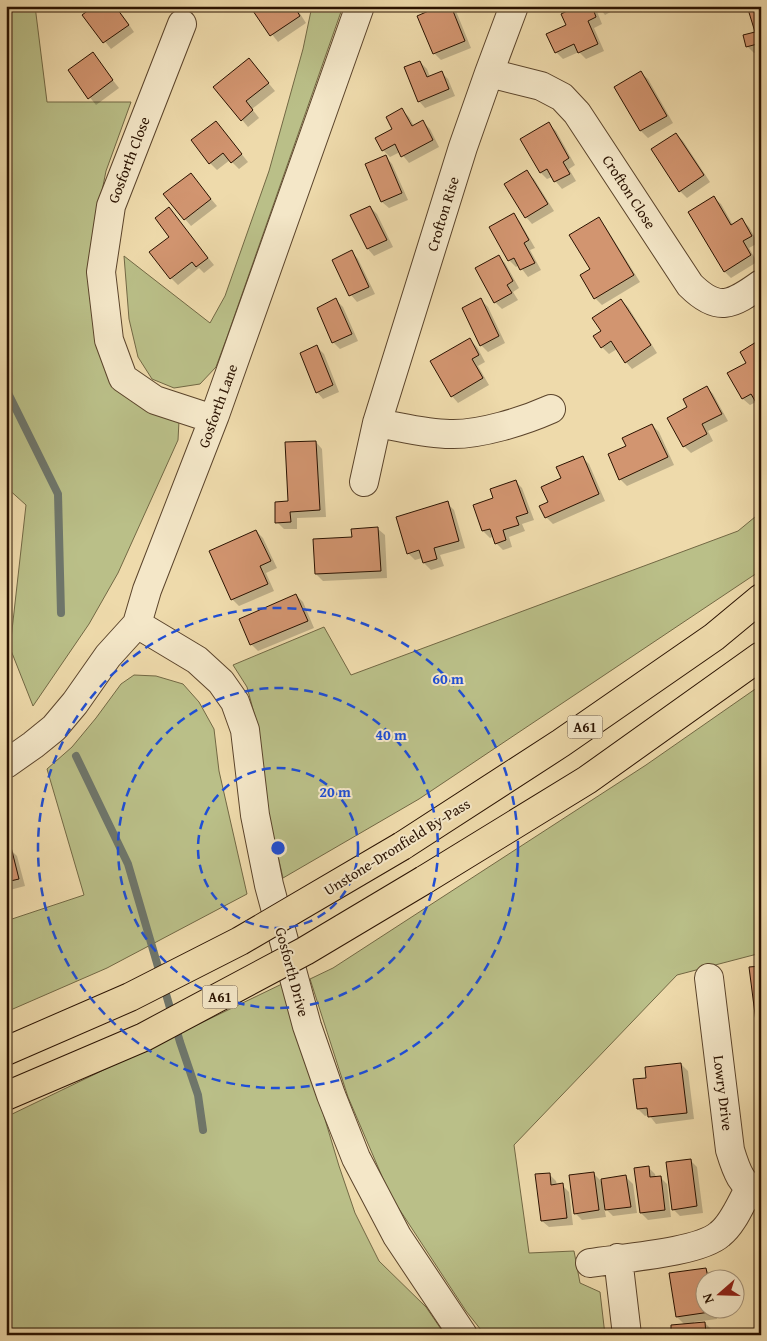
<svg xmlns="http://www.w3.org/2000/svg" width="767" height="1341" viewBox="0 0 767 1341" font-family="'Gentium Book Plus',serif">
  <style>
    .green { fill: #babf88; stroke: #726844 }
    .shadow { fill: #0003 }
    .lines { fill: none; stroke-linecap: round; stroke-linejoin: round }
    .stream { stroke: #6e766b; stroke-width: 8 }
    .building { fill: #d29570; stroke: #2a1200 }
    .minor-casing { stroke: #5b442b; stroke-width: 30 }
    .highway-casing { stroke: #2a1200; stroke-width: 30 }
    .minor { stroke: #f4e7c8; stroke-width: 28 }
    .highway { stroke: #eedaab; stroke-width: 28 }
    .highway-bridge-casing { stroke: #2a1200; stroke-width: 30; stroke-linecap: butt }
    .highway-bridge { stroke: #eedaab; stroke-width: 28 }
    .ring { fill: none; stroke: #1d4ed8; stroke-width: 2.5; stroke-dasharray: 9 6 }
    .labels { text-anchor: middle; stroke-width: 4; stroke-linejoin: round; paint-order: stroke }
    .shield { fill: #f4e7c8; stroke: #67523c; stroke-width: 1 }
    .shield-label { font-size: 14px; font-weight: bold; fill: #2a1200 }
    .street-label { font-size: 15px; fill: #2a1200; stroke: #f4e7c8 }
    .centre { fill: #1d4ed8; stroke: #f4e7c8; stroke-width: 2.5 }
    .ring-label { font-size: 15px; text-anchor: middle; font-weight: bold; fill: #1d4ed8; stroke: #f4e7c8; stroke-width: 4; stroke-linejoin: round; paint-order: stroke }
  </style>
  <rect width="100%" height="100%" fill="#eedaab"/>
  <filter id="stains"><feTurbulence type="fractalNoise" baseFrequency=".004" numOctaves="4"/><feColorMatrix values="0 0 0 0 .2 0 0 0 0 .09 0 0 0 0 .02 0 0 0 .5 -.17"/></filter>
  <radialGradient id="worn" r=".72"><stop offset=".6" stop-color="#630" stop-opacity="0"/><stop offset="1" stop-color="#630" stop-opacity=".3"/></radialGradient>
  <path class="green" d="M6,6H35L47,102H131L106,171L92,241L98,333L179,421L178,440L118,573L89,624L33,706L10,648L26,505L6,487Z
    M312,6H343L227,337L216,367L200,384L174,388L152,379L138,357L129,319L124,256L210,323L225,296L269,171L303,49Z
    M761,512V570L757,573L419,799L283,878L266,804L257,724L247,687L233,665L324,627L351,675L738,531Z
    M134,675L156,676L183,684L199,702L214,729L219,771L247,894L107,968L6,1012V921L84,895L47,769L72,747L96,718L121,684Z
    M761,685V953L677,975L514,1145L529,1253L574,1251L580,1283L600,1292L605,1335H485L466,1311L390,1195L348,1097L310,979L333,968L646,765Z
    M284,983L339,1166L355,1213L379,1261L426,1307L445,1335H6V1117Z"/>
  <path class="shadow" d="M96,6H116L134,32L111,49L84,15Z
    M250,6H295L306,23L278,42Z
    M444,6H451L456,11L471,48L441,60L434,53Z
    M581,6H593L596,9L602,24L594,28L604,51L586,59L579,52L563,59L556,52L567,26Z
    M598,6H621L605,15Z
    M761,6V51L754,53L747,46L756,33Z
    M92,54L119,88L96,105L69,71Z
    M420,62L427,69L430,77L441,72L448,79L455,96L425,108L419,101Z
    M255,67L275,91L252,109L259,118L248,127L215,87Z
    M641,73L648,79L673,123L648,138L641,131L616,87Z
    M402,110L409,117L414,126L423,122L430,129L439,147L409,163L400,152L390,157L383,150Z
    M216,122L248,162L239,169L230,160L217,170L210,163Z
    M549,124L556,131L575,165L569,169L576,181L562,189L552,177L547,179L541,173Z
    M676,134L683,141L710,182L687,198L680,191Z
    M386,157L392,164L408,200L389,208L382,202Z
    M527,172L534,179L554,211L532,224L526,217Z
    M191,175L217,206L191,226L185,219Z
    M714,198L721,204L733,225L742,220L749,227L758,243L749,248L757,262L731,278L724,271Z
    M370,207L377,214L393,247L374,256L368,249Z
    M169,209L214,265L204,273L199,268L178,285L171,278Z
    M514,215L520,222L535,248L530,250L541,270L528,277L519,265L516,267L509,260Z
    M598,219L605,226L640,282L602,305L595,298L592,269Z
    M352,252L358,259L375,294L357,302L351,295L334,260Z
    M498,256L505,263L519,288L513,292L518,300L502,309L495,302Z
    M336,300L343,307L358,341L340,349L333,342Z
    M481,300L488,307L505,343L488,352L481,345Z
    M621,300L628,307L657,353L632,369L626,362L617,349L609,354L602,347V331Z
    M470,340L477,347L485,362L478,366L489,385L458,403L452,396Z
    M761,341L756,402L750,405L743,399L729,374L747,363Z
    M317,347L324,354L339,392L323,399L317,392Z
    M707,387L713,394L728,421L708,431L713,441L691,453L684,446L689,408Z
    M652,425L659,432L674,465L627,486L620,479L627,447Z
    M316,442L322,449L326,517L297,518V529H284L277,522L290,502Z
    M582,457L589,464L605,501L553,524L546,517L549,503L562,479Z
    M515,481L522,488L534,520L522,524L525,531L509,537L512,547L503,550L496,543L494,536L490,538L483,531L475,506L495,499Z
    M447,503L454,510L465,548L440,555L444,566L431,570L424,563L422,558L415,560L408,553Z
    M378,529L385,535L387,578L323,581L316,574L353,538Z
    M256,531L263,538L277,568L266,573L274,591L239,606L232,599Z
    M296,595L303,602L314,628L258,651L251,644Z
    M10,849L17,856L25,886L6,891V850Z
    M681,1064L688,1071L694,1119L656,1124L649,1115L645,1116L638,1109L647,1079Z
    M690,1160L697,1167L703,1213L680,1216L673,1209Z
    M648,1167L655,1174L656,1178L660,1177L667,1184L671,1217L648,1220L641,1213Z
    M593,1173L603,1183L626,1177L633,1184L637,1213L613,1216L604,1207L606,1217L582,1220L575,1213Z
    M549,1174L556,1181L557,1185H562L569,1192L573,1225L549,1227L542,1221Z
    M706,1269L713,1278H704V1308H715L717,1319L694,1322V1324L705,1323L712,1330V1335H673L685,1325L677,1317Z"/>
  <g class="lines">
    <path class="stream" d="M6,389L58,494L61,613
      M76,756L128,864L180,1042L198,1095L203,1130"/>
  </g>
  <path class="building" d="M94,6H115L129,25L103,43L82,15Z
    M254,6H294L300,16L270,36L251,8Z
    M440,6H451L465,41L433,54L417,16Z
    M577,6H592L596,17L588,21L598,44L578,53L574,44L555,53L546,34L566,25L561,14Z
    M747,6H761V43L746,47L743,35L755,32Z
    M93,52L113,80L88,99L68,70Z
    M249,58L269,83L246,101L253,110L241,121L213,87Z
    M420,61L427,77L442,71L449,89L418,102L404,67Z
    M641,71L667,116L640,131L614,87Z
    M402,108L412,126L423,120L433,140L401,157L395,144L382,151L375,138L392,129L386,117Z
    M216,121L242,154L231,163L223,153L209,164L191,140Z
    M549,122L569,158L563,162L570,174L554,182L547,169L540,173L520,139Z
    M676,133L704,175L679,192L651,149Z
    M386,155L402,193L381,202L365,164Z
    M527,170L548,204L525,218L504,184Z
    M191,173L211,199L184,220L163,194Z
    M714,196L731,225L742,218L752,236L743,241L751,255L724,272L688,212Z
    M370,206L387,240L367,249L350,215Z
    M169,207L208,258L196,267L192,262L170,279L149,252L169,237L155,218Z
    M514,213L529,240L524,243L535,263L520,270L514,258L508,261L489,227Z
    M599,217L634,275L594,299L580,275L590,269L569,235Z
    M352,250L369,287L349,296L332,260Z
    M499,255L513,281L507,285L512,293L494,303L475,268Z
    M336,298L352,334L332,343L317,308Z
    M481,298L499,336L480,346L462,308Z
    M621,299L651,345L625,363L611,341L601,348L593,336L601,331L592,318Z
    M470,338L479,355L472,359L483,378L451,397L430,361Z
    M761,339V411L751,394L742,399L727,373L746,363L740,352Z
    M317,345L333,385L316,393L300,353Z
    M707,386L722,414L702,424L707,434L683,447L667,418L687,407L683,399Z
    M652,424L668,457L619,480L608,454L626,446L622,438Z
    M316,441L320,510L290,512L291,522L275,523V502L288,501L285,442Z
    M583,456L599,494L545,518L539,506L548,502L541,487L561,478L556,467Z
    M516,480L528,513L516,517L519,525L503,530L506,540L495,544L490,529L482,531L473,505L493,498L490,489Z
    M448,501L459,541L434,548L437,559L423,563L419,550L407,554L396,517Z
    M378,527L381,571L315,574L313,539L352,537L351,529Z
    M256,530L271,561L260,566L268,584L231,600L209,551Z
    M296,594L308,621L250,645L239,619Z
    M11,847L19,879L6,882V849Z
    M761,966V1021L756,1022L749,967Z
    M681,1063L687,1113L648,1117L647,1108L637,1109L633,1079L646,1078L645,1067Z
    M691,1159L697,1206L672,1210L666,1162Z
    M649,1166L650,1177L661,1176L665,1210L640,1213L634,1168Z
    M594,1172L599,1210L574,1214L569,1175Z
    M550,1173L551,1185L563,1183L567,1218L541,1221L535,1174Z
    M626,1175L631,1207L605,1210L601,1179Z
    M706,1268L708,1278H704V1308H710V1312L676,1317L669,1273Z
    M705,1322L706,1335H671V1325Z"/>
  <g class="lines">
    <defs>
      <path id="minor" d="M182,24L111,206L101,272L109,340L123,378L155,400L213,419
        M489,73L541,86L562,97L577,113L690,285C718,313 732,305 761,284
        M377,423C401,427 426,434 450,434C480,435 524,421 551,409
        M364,482L377,423L463,147L489,73L514,6
        M137,624L197,660L221,682L235,702L245,730L255,815L269,885L307,1026L331,1095L356,1158L397,1236L463,1335
        M6,764L33,745L54,728L75,703L108,656L137,624L147,590L215,415L360,6
        M709,978L730,1150C737,1173 741,1184 761,1197
        M618,1258L627,1335
        M590,1263C620,1258 699,1253 720,1234C733,1224 741,1203 749,1189"/>
      <path id="highway" d="M402,846L561,743L714,637L761,598
        M424,880L587,780L761,656"/>
    </defs>
    <use href="#minor" class="minor-casing"/>
    <use href="#highway" class="highway-casing"/>
    <use href="#minor" class="minor"/>
    <use href="#highway" class="highway"/>
    <defs>
      <path id="highway-bridge" d="M6,1051L130,997L240,941L402,846
        M6,1096L144,1037L305,951L424,880"/>
    </defs>
    <use href="#highway-bridge" class="highway-bridge-casing"/>
    <use href="#highway-bridge" class="highway-bridge"/>
  </g>
  <g class="ring">
    <circle cx="278" cy="848" r="80"/>
    <circle cx="278" cy="848" r="160"/>
    <circle cx="278" cy="848" r="240"/>
  </g>
  <g class="labels">
    <g class="shield">
      <rect x="567.5" y="715.5" width="35" height="23" rx="4"/>
      <rect x="202.5" y="985.5" width="35" height="23" rx="4"/>
    </g>
    <g class="shield-label">
      <text x="585" y="732">A61</text>
      <text x="220" y="1002">A61</text>
    </g>
    <g class="street-label">
      <text transform="translate(129 160) rotate(-69)" y="5">Gosforth Close</text>
      <text transform="translate(629 192) rotate(57)" y="5">Crofton Close</text>
      <text transform="translate(443 214) rotate(-73)" y="5">Crofton Rise</text>
      <text transform="translate(218 406) rotate(-70)" y="5">Gosforth Lane</text>
      <text transform="translate(397 847) rotate(-32)" y="5">Unstone-Dronfield By-Pass</text>
      <text transform="translate(292 972) rotate(75)" y="5">Gosforth Drive</text>
      <text transform="translate(723 1093) rotate(83)" y="5">Lowry Drive</text>
    </g>
  </g>
  <circle cx="278" cy="848" r="8" class="centre"/>
  <g class="ring-label">
    <text x="448" y="684">60 m</text>
    <text x="391" y="740">40 m</text>
    <text x="335" y="797">20 m</text>
  </g>
  <rect width="767" height="1341" fill="none" stroke="#eedaab" stroke-width="25"/>
  <rect x="8" y="8" width="752" height="1326" fill="none" stroke="#2a1200" stroke-width="2.5"/>
  <rect x="12" y="12" width="742" height="1316" fill="none" stroke="#2a1200"/>
  <g transform="translate(720 1294) rotate(250)"><circle r="24" fill="#f4e7c8" stroke="#a39278"/>
  <path d="M0-4L9 19L0 12L-9 19Z" fill="#8f2418"/>
  <text y="-8" font-size="14" font-weight="bold" text-anchor="middle" fill="#2a1200">N</text>
  </g>
  <rect width="100%" height="100%" filter="url(#stains)"/>
  <rect width="100%" height="100%" fill="url(#worn)"/>
</svg>
